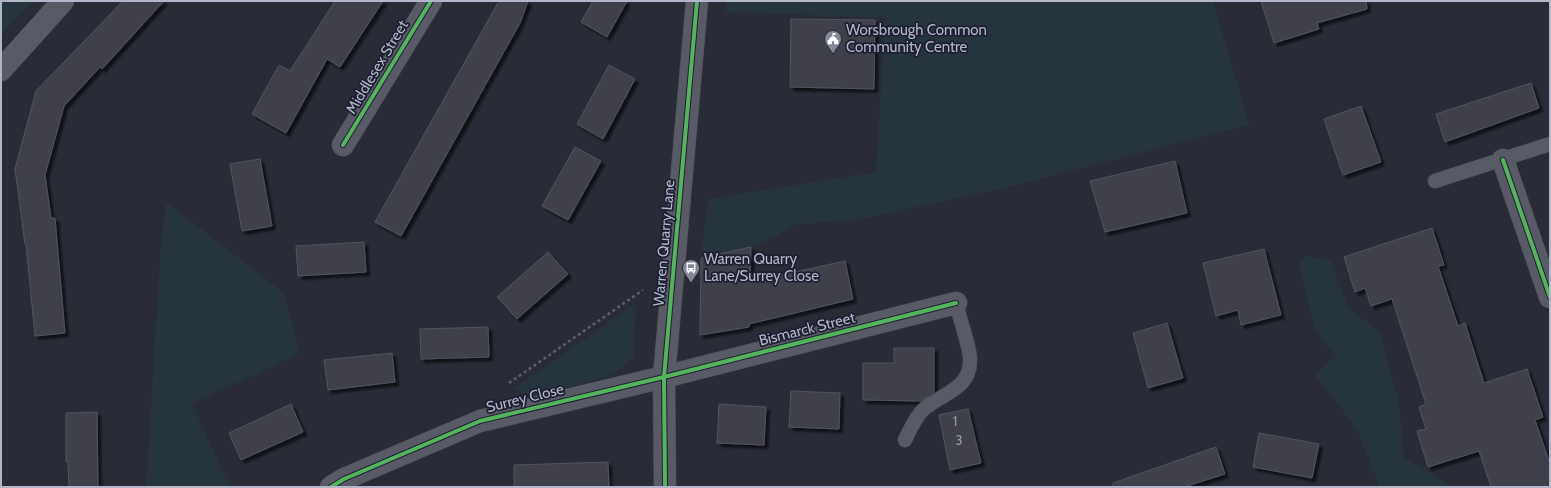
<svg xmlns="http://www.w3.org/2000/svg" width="1551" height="488" viewBox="0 0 1551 488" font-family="Cabin,sans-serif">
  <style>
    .green { fill: #26353d }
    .building { fill: #3f414c; stroke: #51535f; filter: url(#shadow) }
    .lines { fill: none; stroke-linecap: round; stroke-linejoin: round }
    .service-casing { stroke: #464951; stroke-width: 15 }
    .minor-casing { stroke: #464951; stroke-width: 23 }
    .path { stroke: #5c5f68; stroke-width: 2.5; stroke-dasharray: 3 3; stroke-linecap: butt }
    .service { stroke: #585a65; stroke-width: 14 }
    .minor { stroke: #585a65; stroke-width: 22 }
    .cycleway-casing { stroke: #1c2032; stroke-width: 6 }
    .cycleway { stroke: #56b35d; stroke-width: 4 }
    .labels { text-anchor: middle; stroke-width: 3.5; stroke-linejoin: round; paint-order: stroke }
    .number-label { font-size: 13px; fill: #9599a9 }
    .poi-label { font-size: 15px; fill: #b2b6c8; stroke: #1c2032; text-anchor: start }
    .street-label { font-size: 15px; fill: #b2b6c8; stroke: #1c2032 }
  </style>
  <defs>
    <filter id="shadow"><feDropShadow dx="3.5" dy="3.5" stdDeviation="1" flood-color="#0009"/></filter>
  </defs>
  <rect width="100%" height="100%" fill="#292c37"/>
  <path class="green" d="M1,1H34L1,35Z
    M727,1H1213L1249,125L1004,188L862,219L793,225L774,238L751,247L701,258L708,199L876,172L885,18L726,12Z
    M166,202L283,292L300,353L192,404L230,487H146L161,246Z
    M1306,256L1330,260L1349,309L1379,331L1398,399L1404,457L1448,484L1449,487H1380L1356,428L1315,375L1335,355L1315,329L1298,263Z
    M636,303L634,357L613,375L528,397L515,388Z"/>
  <path class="building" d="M123,1H164L102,69L100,67L64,106L45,175L51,218H55L65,333L35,336L26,244H25L15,169L36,91Z
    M335,1H383L340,67L327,59L286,133L252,114L279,65L290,71Z
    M499,1H528L520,23L401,236L375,222Z
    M593,1H627L607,37L581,22Z
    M1261,1H1366L1367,9L1317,23L1319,29L1274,43Z
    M791,19L875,20L874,89L790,87Z
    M609,65L635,79L603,139L577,124Z
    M1531,83L1539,108L1445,142L1436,114Z
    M1361,106L1381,162L1343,175L1324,119Z
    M575,147L601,161L568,220L542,206Z
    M260,159L272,226L242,231L230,164Z
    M1175,161L1187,213L1105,232L1090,181Z
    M1432,228L1444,265L1438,266L1458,326L1465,323L1484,383L1527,369L1543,417L1535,420L1550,464V487H1491L1479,451L1428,467L1417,431L1426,429L1419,407L1426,404L1392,299L1371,306L1365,288L1355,292L1344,257Z
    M364,242L366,272L298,276L296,246Z
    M751,247L750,282L845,261L853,299L749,324V327L700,335L701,258Z
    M1264,249L1281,315L1241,325L1238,310L1216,316L1203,263Z
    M548,252L568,274L517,319L497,297Z
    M1167,323L1183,378L1148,388L1133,333Z
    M488,327L489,357L421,359L420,329Z
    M894,348H934V392L921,401L863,400V363H894Z
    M392,353L395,382L328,390L324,360Z
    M791,391L840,393L839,429L789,427Z
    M291,404L303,432L241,460L229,433Z
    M719,404L766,407L764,445L717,443Z
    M968,409L981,463L950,470L939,415Z
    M97,412L98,487H69L68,462H66V413Z
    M1259,433L1319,444L1312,478L1253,467Z
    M1216,447L1225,474L1184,487H1113V483Z
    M608,462L609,487H514V465Z"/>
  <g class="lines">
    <defs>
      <path id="service" d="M1435,181L1550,144
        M905,440C910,430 915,417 924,409C944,392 972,389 970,357C968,342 960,319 956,303"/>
      <path id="minor" d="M1,70L63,1
        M343,145L431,1
        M1503,160L1550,297
        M331,487L344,479L480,421L664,377L956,303
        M665,487L664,377L697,1"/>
    </defs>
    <use href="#service" class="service-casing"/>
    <use href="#minor" class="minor-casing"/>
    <path class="path" d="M509,383L643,290"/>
    <use href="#service" class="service"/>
    <use href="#minor" class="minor"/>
    <defs>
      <path id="cycleway" d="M343,145L431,1
        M1503,160L1550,297
        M331,487L344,479L480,421L664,377L956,303
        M665,487L664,377L697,1"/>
    </defs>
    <use href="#cycleway" class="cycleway-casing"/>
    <use href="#cycleway" class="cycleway"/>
  </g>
  <defs>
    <symbol id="civic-pin" viewBox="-11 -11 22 30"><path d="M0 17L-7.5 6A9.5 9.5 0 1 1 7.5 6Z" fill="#828695" stroke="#1c2032"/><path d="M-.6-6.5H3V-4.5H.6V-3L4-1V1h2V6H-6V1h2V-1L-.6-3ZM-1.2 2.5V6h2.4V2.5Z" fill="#fff"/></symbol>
    <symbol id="bus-pin" viewBox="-11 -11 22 30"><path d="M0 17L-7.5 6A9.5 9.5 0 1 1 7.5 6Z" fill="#828695" stroke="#1c2032"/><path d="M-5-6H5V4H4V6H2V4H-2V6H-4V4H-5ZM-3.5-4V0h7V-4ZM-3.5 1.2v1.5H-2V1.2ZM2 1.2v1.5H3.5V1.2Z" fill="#fff"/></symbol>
  </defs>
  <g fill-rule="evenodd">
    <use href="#civic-pin" x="823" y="29" width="20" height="27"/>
    <use href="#bus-pin" x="681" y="258" width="20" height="27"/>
  </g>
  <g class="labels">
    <g class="number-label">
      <text x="955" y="426">1</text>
      <text x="959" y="445">3</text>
    </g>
    <g class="poi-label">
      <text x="846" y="35">Worsbrough Common<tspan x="846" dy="17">Community Centre</tspan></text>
      <text x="704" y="264">Warren Quarry<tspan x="704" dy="17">Lane/Surrey Close</tspan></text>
    </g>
    <g class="street-label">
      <text transform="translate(377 67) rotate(-59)" y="5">Middlesex Street</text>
      <text transform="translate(664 243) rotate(-85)" y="5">Warren Quarry Lane</text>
      <text transform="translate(807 329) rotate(-14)" y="5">Bismarck Street</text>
      <text transform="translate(525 398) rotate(-14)" y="5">Surrey Close</text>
    </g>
  </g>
  <rect width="1551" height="488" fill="none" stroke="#b2b6c8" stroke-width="4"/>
</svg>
